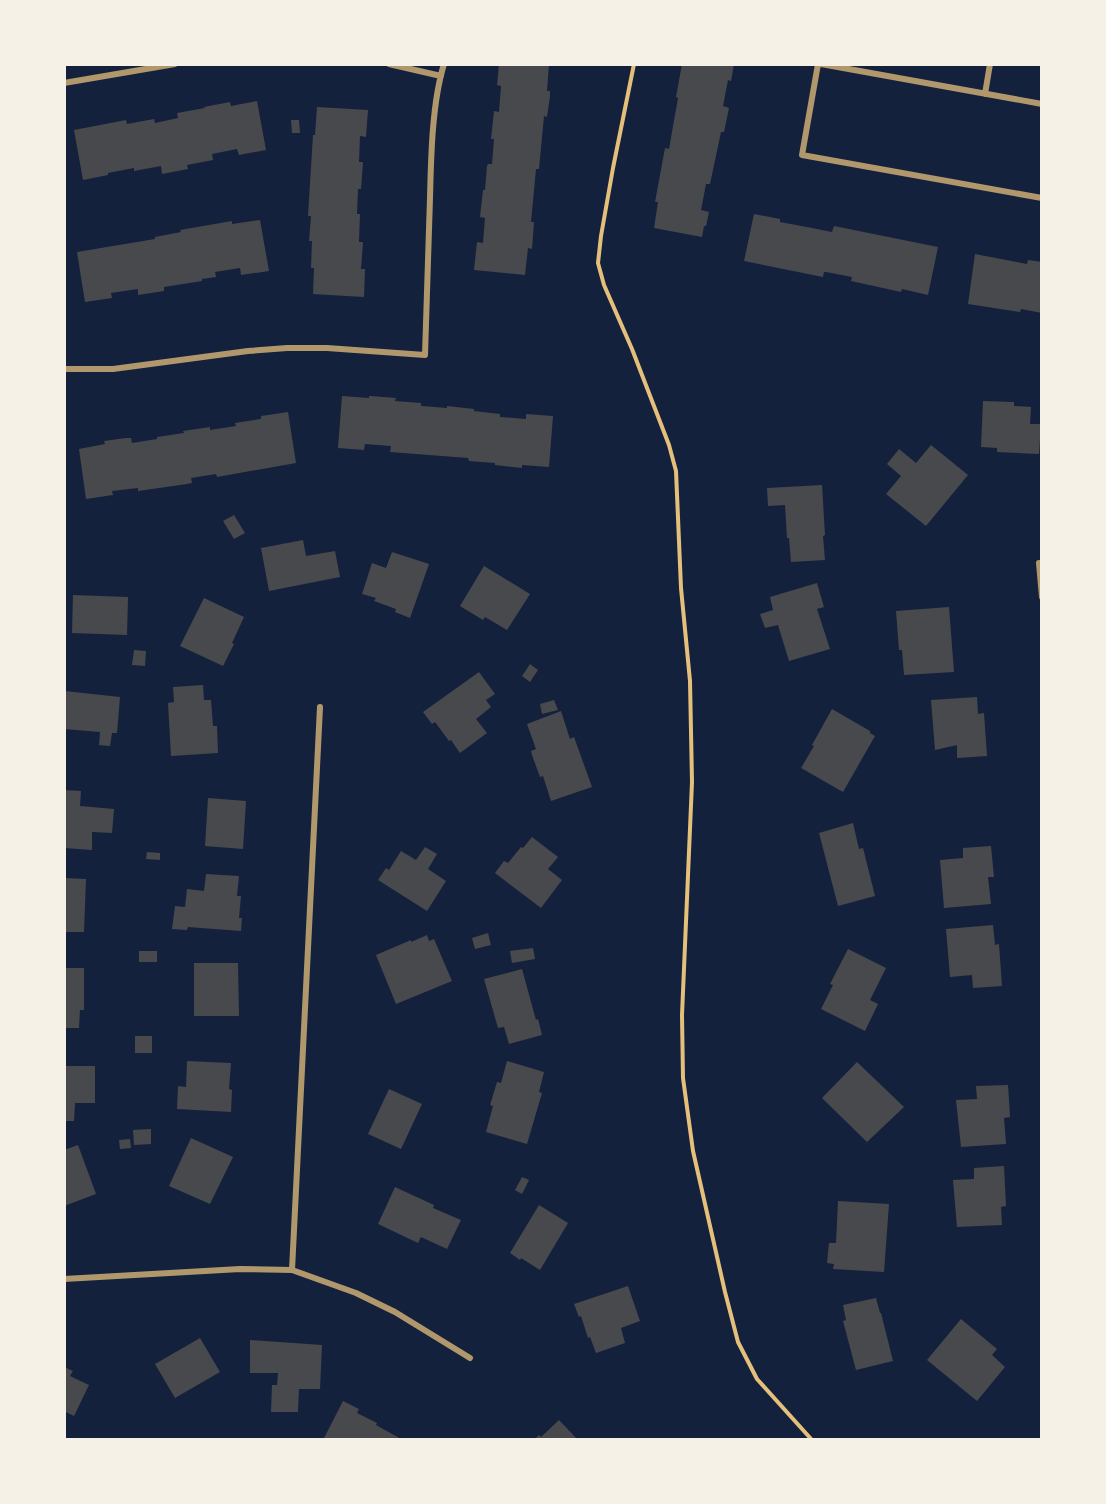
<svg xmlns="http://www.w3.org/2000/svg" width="1106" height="1504" viewBox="0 0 1106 1504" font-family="'DejaVu Sans',sans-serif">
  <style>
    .building { fill: #48494c }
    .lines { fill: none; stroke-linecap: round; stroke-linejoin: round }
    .path { stroke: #e5c07b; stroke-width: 4 }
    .minor { stroke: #b1986c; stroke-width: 6 }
  </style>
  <rect width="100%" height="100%" fill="#14213d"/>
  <path class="building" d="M499,64H549L547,91H550V96L547,117L544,116L539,169H536L531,222H534L532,249L528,248L525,275L474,270L477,242L483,243L485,218L480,217L483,190H485L487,166L488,164H492L494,139H491L494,111L499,112L501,86L497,85Z
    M682,64H734L731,81L728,80L723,106L729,108L724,132H721L710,184H706L701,210L709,212L706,226H704L702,237L654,228L658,202H655L665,148L669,149L678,98L676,97Z
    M257,101L266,150L239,155L237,149L212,154L213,160L187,165L188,169L162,174L161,166L134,171V168L108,173V175L83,180L74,130L126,120L127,124L154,119L155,123L178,118L177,113L205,108L204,107L230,102L231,106Z
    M317,107L368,110L366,137L360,136L359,162H363L361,189H358L357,214H360L359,242H363L361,269H365L364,297L313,294L314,268H311L312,241H309L311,216H308L313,135H315Z
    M291,120H299L300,133H292Z
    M754,214L780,219V222L812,228L832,232L834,226L938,247L928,295L902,289L901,292L851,281L852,277L826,272H824L823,277L744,261Z
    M260,220L269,271L241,275L240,268L215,272L216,277L202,279V281L164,287V291L138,295V289L111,293L112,298L85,302L77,252L155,239V237L181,232L180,230L232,221V224Z
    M975,254L1027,264L1028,260L1042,262V313L1021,309L1020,312L968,304Z
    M342,396L369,398V396H371L396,398L395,401L421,403V406H422L447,408V406L474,409V411L500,414V417L526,419V414L553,416L549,467L522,465V468L495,465V463L469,461L468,458L390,452L391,446L365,444L364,450L338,448Z
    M983,401L1014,402V406L1031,407L1030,424H1041L1039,454L997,452V448L981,447Z
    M288,412L296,463L217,477L216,474L191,478L192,483L187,484L138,491V488L112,491L113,495L86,499L79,449L105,444L104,441L126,438H131L132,443L157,439V437L184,433L183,431L210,427V430L236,426L235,423L261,419V416Z
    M931,445L968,475L926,526L886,494L901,476L887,464L899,449L916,463Z
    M822,485L825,535L823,536L825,560L791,562L789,538H787L785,505L768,506L767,488Z
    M234,515L245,533L234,539L223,521Z
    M303,540L306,556L335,551L340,577L269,591L261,548Z
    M392,552L429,564L410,618L395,612L396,609L374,601L376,598L362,594L372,563L386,568Z
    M484,566L530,594L507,630L485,617L483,620L460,606Z
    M817,583L824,607L817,609L830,649L789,661L778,625L765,628L760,614L773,610L770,597Z
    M73,595L128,597L127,635L72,633Z
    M204,598L244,617L232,643L234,644L223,666L180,646Z
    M949,607L954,672L904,675L902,650H899L896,611Z
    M134,650L146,651L145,666L132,665Z
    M530,664L538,670L530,682L522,676Z
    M479,672L495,694L486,700L491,707L476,719L487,733L460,753L451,740L449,741L435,722L432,724L423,712Z
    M203,685L204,700H211L213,726H217L218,753L171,756L168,703L174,702L173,687Z
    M65,691L120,697L117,733H112L110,746L99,745L100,732L64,729Z
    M977,697L978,714L984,713L987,756L957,758V745L935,750L931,700Z
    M554,700L558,710L542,714L540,704Z
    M832,709L870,731V733L875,736L843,792L801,768L814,746L812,745Z
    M561,711L570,739L574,737L592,787L551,801L543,776L540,777L532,755L531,751L536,749L527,724Z
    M64,790L81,791L80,806L114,809L112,833L92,832V850L64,848Z
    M208,798L246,801L243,849L205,846Z
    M853,823L859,849L863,848L875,896L838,906L819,833Z
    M532,837L558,857L548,869L562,880L541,908L495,873L504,861L508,863L521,847L523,848Z
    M991,846L994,877H988L991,904L944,908L940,860L963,858V848Z
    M425,847L437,854L428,869L446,881L427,911L378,880L386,868L389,870L401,851L416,860Z
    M147,852L160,853V860L146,859Z
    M206,874L239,876L237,896H241L239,918H242L241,931L188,927L187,930L172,929L175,906L185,907L187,889L204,891Z
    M64,878L86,879L84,932H64Z
    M993,925L995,945L999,944L1002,986L973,988L972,975L950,977L946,929Z
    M488,933L491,945L475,949L472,938Z
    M427,935L429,941L434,939L452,981L396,1004L376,955L411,940V942Z
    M533,948L535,959L512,963L510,951Z
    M848,949L886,968L870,1000L878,1004L865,1031L821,1009L833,985L830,984Z
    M139,951H157V962H139Z
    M194,963H238L239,1016H194Z
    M64,968H84V1010H80L79,1028H64Z
    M522,969L536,1020L538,1019L542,1035L509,1044L504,1027L498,1028L484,979Z
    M135,1036H152V1053H135Z
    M187,1061L231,1063L229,1089L232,1090L231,1112L177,1109L178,1086L186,1087Z
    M507,1061L544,1072L539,1092L542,1093L527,1144L486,1132L493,1106L490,1105L497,1082L501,1083Z
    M857,1062L904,1107L867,1142L822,1098Z
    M64,1066H95V1103H75L74,1121H64Z
    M1008,1085L1010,1117L1004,1118L1006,1144L961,1147L956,1100L977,1099L976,1086Z
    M389,1089L422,1104L401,1149L368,1134Z
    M151,1129V1144L134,1145L133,1130Z
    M191,1138L233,1157L210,1204L169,1186Z
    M130,1139L131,1148L120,1149L119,1140Z
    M78,1145L96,1194L64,1206V1150Z
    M1004,1166L1006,1206L1001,1207L1002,1225L957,1227L953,1180L974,1179V1168Z
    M522,1177L529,1180L522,1194L515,1190Z
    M395,1187L434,1205L433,1208L461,1220L447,1249L421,1237L418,1243L378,1224Z
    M838,1201L889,1204L884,1272L833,1269L834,1264L827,1263L829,1243H836Z
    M539,1205L568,1223L540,1270L521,1258L520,1260L510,1253Z
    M628,1286L640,1321L621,1328L625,1343L596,1353L590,1337L588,1338L581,1316L579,1317L574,1304Z
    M876,1298L880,1313H881L893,1361L856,1370L843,1321L846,1320L843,1305Z
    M961,1319L997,1349L992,1355L1005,1367L977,1401L927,1360Z
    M200,1338L220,1372L175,1398L155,1364Z
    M250,1340L322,1345L320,1389H299L298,1412H271L272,1385H277L278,1373H250Z
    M64,1367L73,1371L70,1376L89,1385L74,1416L64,1411Z
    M343,1401L359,1409L357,1413L377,1423L376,1425L403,1440H323Z
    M559,1420L578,1440H534L539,1435L541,1437Z"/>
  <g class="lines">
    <path class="path" d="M634,64L613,168L601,236L598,263L604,285L632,349L669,445L676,471L681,588L690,681L692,782L682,1015L683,1078L693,1151L725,1292L738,1342L757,1379L812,1440"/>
    <path class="minor" d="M389,64L441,76
      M818,64L802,155L1042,198
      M821,64L1042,104
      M64,83L175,64
      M985,94L990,64
      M64,369H113L248,351L287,348H327L425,355C427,303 428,250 430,198C431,157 432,103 444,64
      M1039,563L1042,597
      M292,1270L320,707
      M64,1279L240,1269L292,1270L356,1293L395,1312L470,1358"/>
  </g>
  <rect width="1106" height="1504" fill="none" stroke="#f6f1e7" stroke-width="132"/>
</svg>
